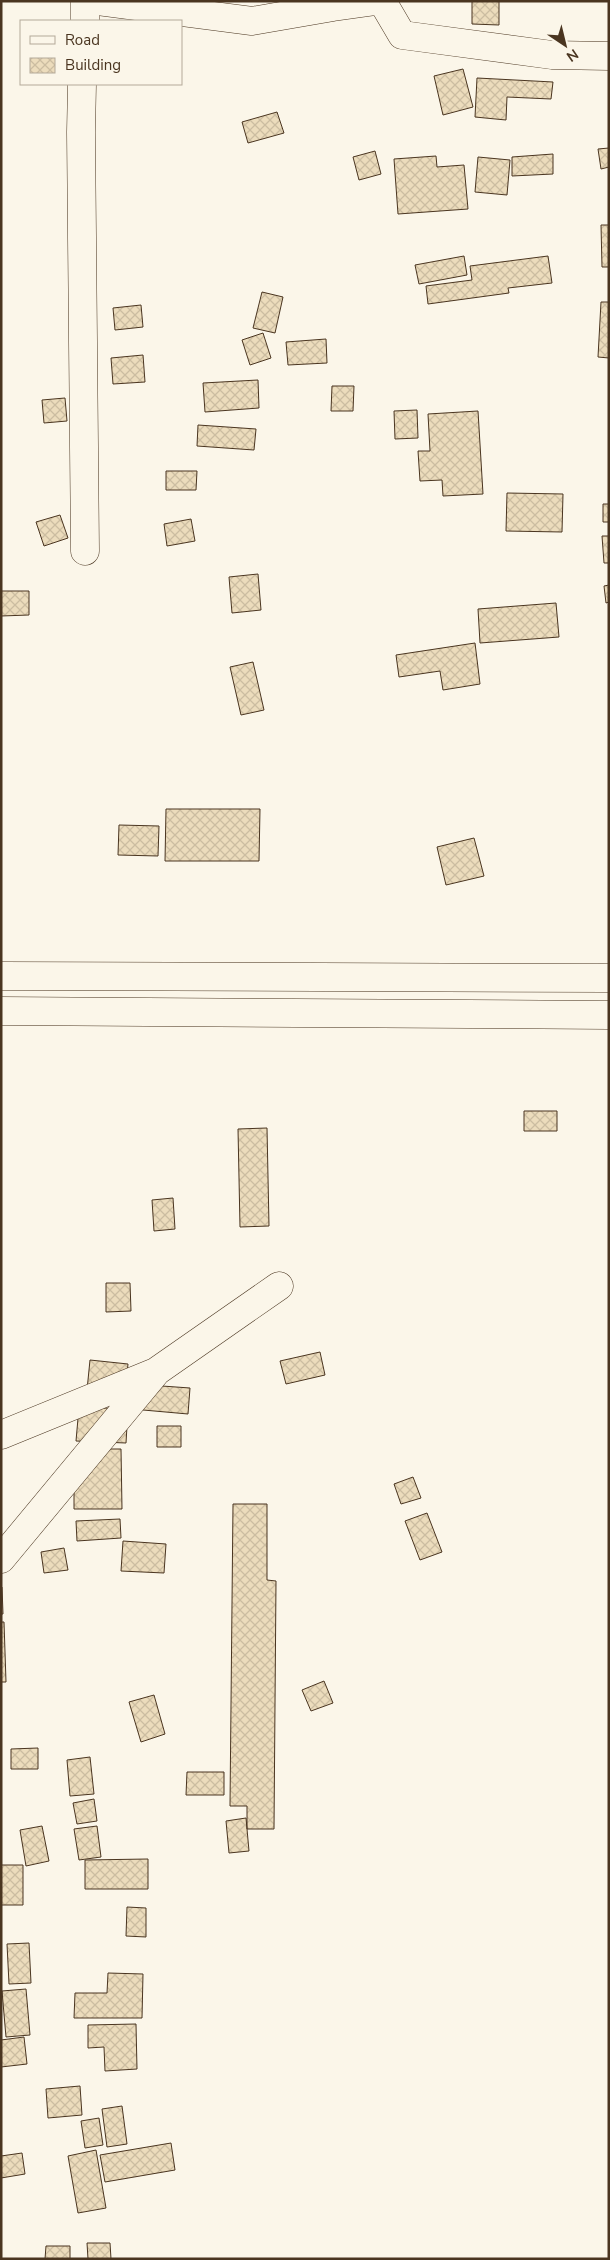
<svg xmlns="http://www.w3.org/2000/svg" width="610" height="2260" viewBox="0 0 610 2260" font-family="'Nunito Sans',sans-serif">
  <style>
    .building { fill: url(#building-cross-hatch); stroke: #4a3520 }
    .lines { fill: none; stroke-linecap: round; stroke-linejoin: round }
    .minor-casing { stroke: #4a3520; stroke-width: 29 }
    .minor { stroke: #fbf6e9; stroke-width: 28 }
  </style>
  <defs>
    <pattern id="building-cross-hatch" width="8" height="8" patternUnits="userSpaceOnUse" patternTransform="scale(1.25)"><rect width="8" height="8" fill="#ecdcbc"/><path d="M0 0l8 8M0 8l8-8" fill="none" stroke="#ccbda1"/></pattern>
  </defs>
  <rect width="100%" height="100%" fill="#fbf6e9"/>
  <path class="building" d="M472,1H499V25L472,24Z
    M463,69L473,107L443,115L434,76Z
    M477,78L553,82L551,99L507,97L506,120L475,117Z
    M277,112L284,133L248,143L242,122Z
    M609,148V167L601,169L598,149Z
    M375,151L381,174L359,180L353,157Z
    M553,154V174L512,176V157Z
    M436,156L437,167L464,165L468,209L398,214L394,159Z
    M478,157L510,160L507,195L475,192Z
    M601,225H609V267H602Z
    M464,256L467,275L419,284L415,265Z
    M548,256L552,283L508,288L509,293L428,304L426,286L472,280L470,266Z
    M262,292L283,297L275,333L253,328Z
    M601,302H609V358L598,357Z
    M141,305L143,327L115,330L113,308Z
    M263,333L271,358L250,365L242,340Z
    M326,339L327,363L288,365L286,342Z
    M143,355L145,382L113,384L111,358Z
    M258,380L259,408L205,412L203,383Z
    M332,386H354L353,411H331Z
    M65,398L67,421L44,423L42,400Z
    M417,410L418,438L395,439L394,411Z
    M478,411L483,494L443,496L442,480L420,481L418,451H430L428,414Z
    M198,425L256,429L254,450L197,446Z
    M166,471H197L196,490H166Z
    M507,493L563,494L562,532L506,531Z
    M603,504H609V522H603Z
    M60,515L68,538L44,546L36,522Z
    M191,519L195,541L167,546L164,524Z
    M602,536H609V563H604Z
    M258,574L261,610L232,613L229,577Z
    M609,585V602L606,603L604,586Z
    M1,591H29V615L1,616Z
    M556,603L559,637L480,643L478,609Z
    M475,643L480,684L443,690L440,671L399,677L396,655Z
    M253,662L264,710L241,715L230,667Z
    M166,809H260L259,861H165Z
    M119,825L159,826L158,856L118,855Z
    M474,838L484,876L446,885L437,847Z
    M524,1111H557V1131H524Z
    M267,1128L269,1226L240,1227L238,1129Z
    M173,1198L175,1229L154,1231L152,1200Z
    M106,1283H130L131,1311L106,1312Z
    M320,1352L325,1375L286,1384L280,1361Z
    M90,1360L128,1364L124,1404L86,1400Z
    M134,1384L190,1388L188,1414L132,1409Z
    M79,1407L128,1409L126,1443L76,1441Z
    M157,1426H181V1447H157Z
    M74,1449H121L122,1509H74Z
    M413,1477L421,1498L401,1504L394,1484Z
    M233,1504H267V1580L276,1581L274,1829H247V1806H230Z
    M427,1513L442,1552L420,1560L405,1521Z
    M120,1519L121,1538L77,1541L76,1521Z
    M123,1541L166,1544L164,1573L121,1571Z
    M64,1548L68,1570L44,1573L41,1552Z
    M1,1587H2L3,1614H1Z
    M1,1622H4L6,1682H1Z
    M324,1681L333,1703L311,1711L302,1690Z
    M154,1695L165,1734L141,1742L129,1702Z
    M38,1748V1769H11V1749Z
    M90,1757L94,1794L70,1796L67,1760Z
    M187,1772H224V1795H186Z
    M94,1799L97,1821L77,1824L73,1803Z
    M246,1818L249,1851L229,1853L226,1821Z
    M42,1826L49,1861L26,1866L20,1830Z
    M97,1826L101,1857L79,1860L74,1829Z
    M148,1859V1889H85V1860Z
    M1,1865H23V1905H1Z
    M127,1907L146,1908V1937L126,1936Z
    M29,1943L31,1983L9,1984L7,1944Z
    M108,1973L143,1974L142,2018H74L75,1993H107Z
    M26,1989L30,2035L6,2037L2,1991Z
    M136,2024L137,2069L105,2071L104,2047L88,2048V2025Z
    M24,2037L27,2064L1,2067V2040Z
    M80,2086L82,2115L48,2118L46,2089Z
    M122,2106L127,2144L107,2147L102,2109Z
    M99,2118L103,2145L85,2148L81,2121Z
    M171,2143L175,2170L105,2182L100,2155Z
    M96,2150L106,2208L78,2213L68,2156Z
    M22,2153L25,2174L1,2178V2156Z
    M87,2243H110L111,2259H88Z
    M46,2246H70V2259H45Z"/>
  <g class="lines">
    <defs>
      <path id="minor" d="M98,1L252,21L333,7L334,1
        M382,1L402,35L552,55L609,56
        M333,7L376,1
        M85,21V1
        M82,84L81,132L85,551
        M1,976L609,978
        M1,1011L609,1015
        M1,1435L153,1373
        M1,1559L157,1371L279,1286"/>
    </defs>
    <use href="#minor" class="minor-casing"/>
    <use href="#minor" class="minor"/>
  </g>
  <rect width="610" height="2260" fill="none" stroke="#4a3520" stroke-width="5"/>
  <rect x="20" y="20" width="162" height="65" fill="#fbf6e9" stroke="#b4a999"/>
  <rect x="30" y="36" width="25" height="8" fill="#fbf6e9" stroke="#b4a999"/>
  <text x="65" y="45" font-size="15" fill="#4a3520">Road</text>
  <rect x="30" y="58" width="25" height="15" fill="url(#building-cross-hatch)" stroke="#b4a999"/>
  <text x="65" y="70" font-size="15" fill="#4a3520">Building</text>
  <g transform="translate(565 45) rotate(145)" stroke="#fbf6e9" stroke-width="4" paint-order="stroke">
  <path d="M0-4L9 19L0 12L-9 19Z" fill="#4a3520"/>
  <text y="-8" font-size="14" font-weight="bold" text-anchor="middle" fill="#4a3520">N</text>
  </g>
</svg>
